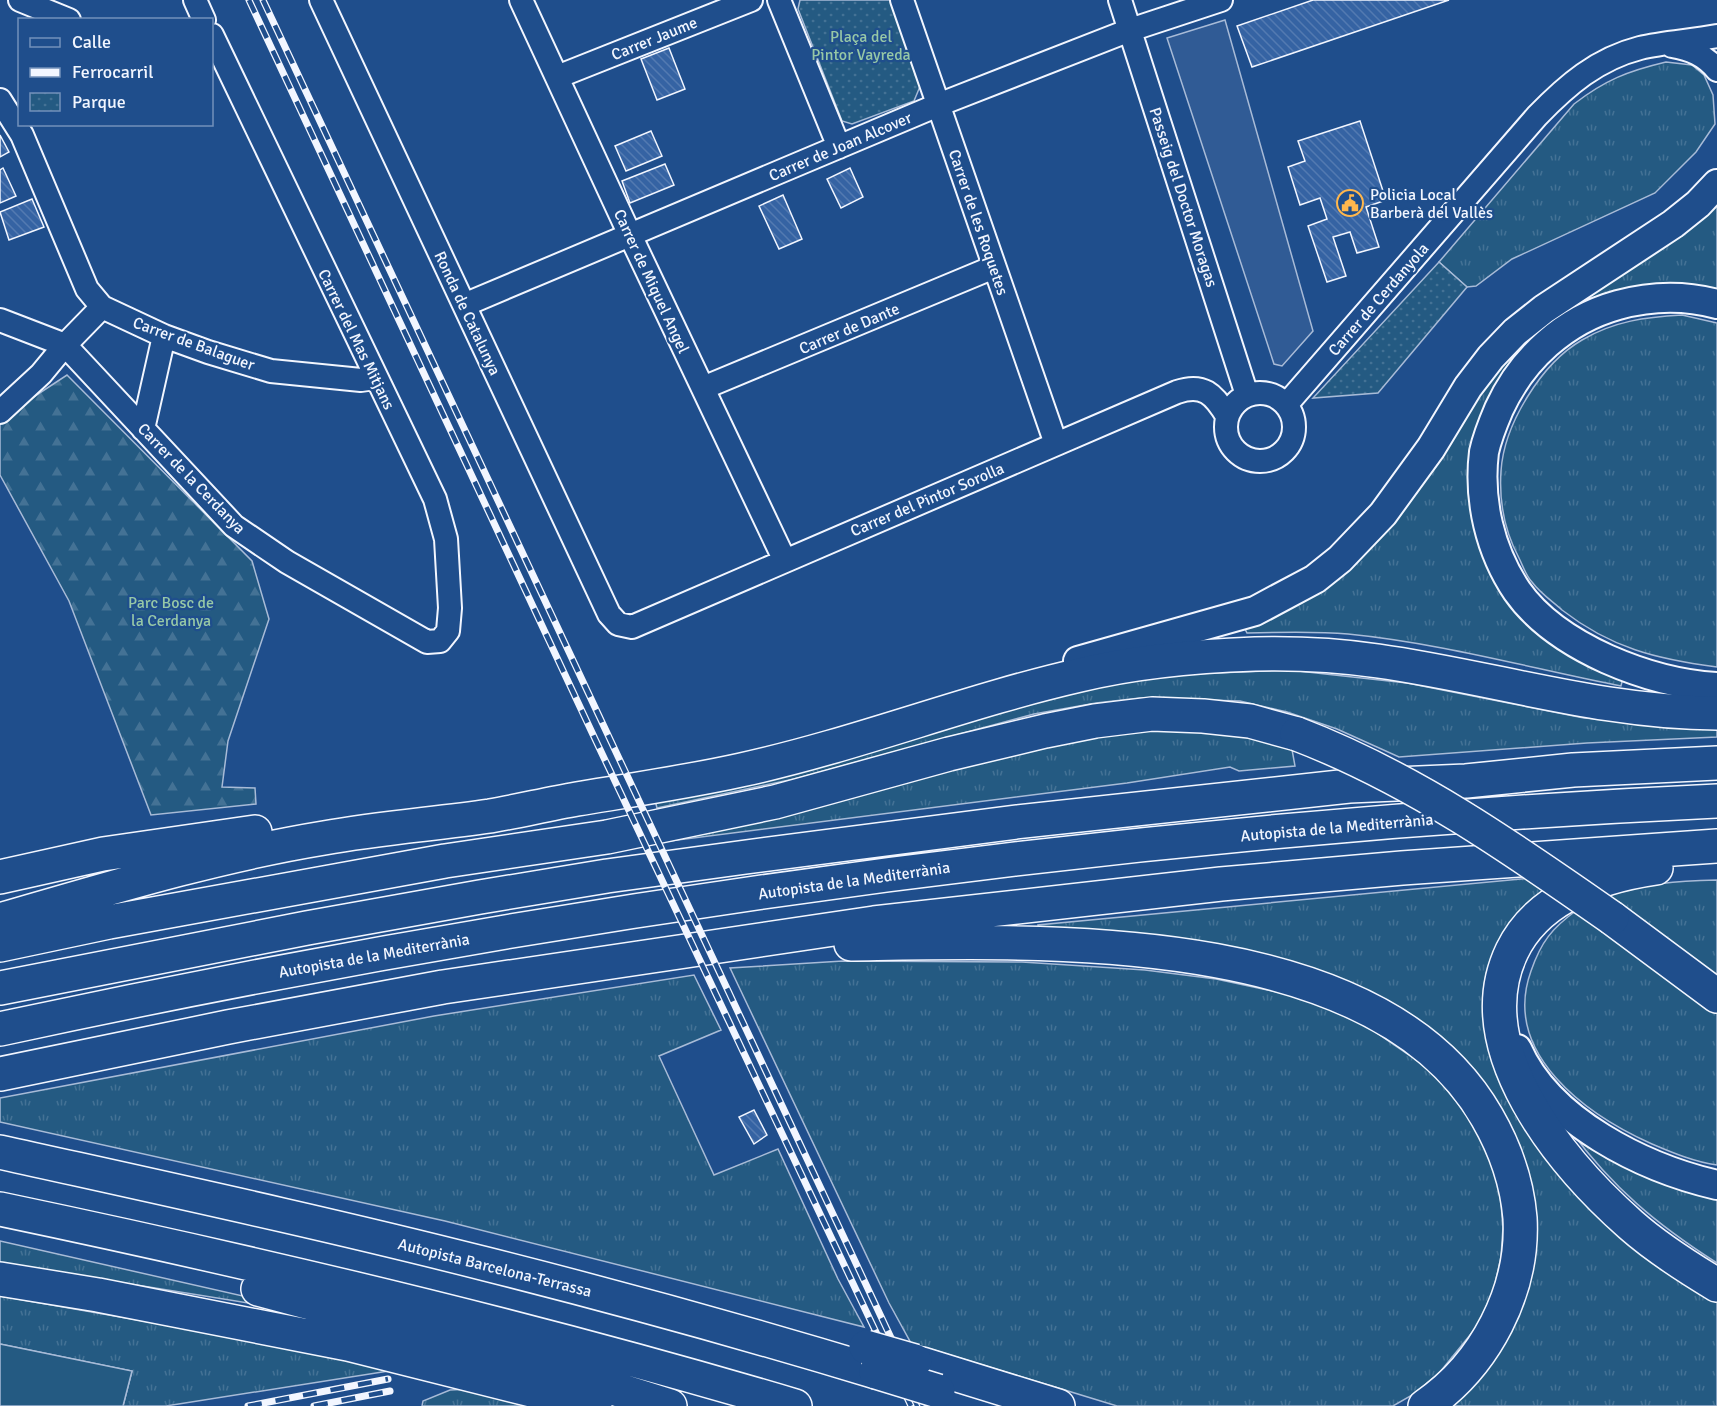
<svg xmlns="http://www.w3.org/2000/svg" width="1717" height="1406" viewBox="0 0 1717 1406" font-family="Signika,sans-serif">
  <style>
    .grass { fill: url(#grass-tufts); stroke: #a8bbd7; stroke-width: 1.5 }
    .forest { fill: url(#forest-firs); stroke: #a8bbd7; stroke-width: 1.5 }
    .park { fill: url(#park-dots); stroke: #a8bbd7; stroke-width: 1.5 }
    .garden { fill: #245a82; stroke: #a8bbd7; stroke-width: 1.5 }
    .parking { fill: #305b95; stroke: #a8bbd7; stroke-width: 1.5 }
    .building { fill: url(#building-back-hatch); stroke: #f2f6ff; stroke-width: 1.5 }
    .lines { fill: none; stroke-linecap: round; stroke-linejoin: round }
    .minor-casing { stroke: #f2f6ff; stroke-width: 26 }
    .major-casing { stroke: #f2f6ff; stroke-width: 32 }
    .highway-casing { stroke: #f2f6ff; stroke-width: 36 }
    .minor { stroke: #1f4e8c; stroke-width: 22 }
    .major { stroke: #1f4e8c; stroke-width: 28 }
    .highway { stroke: #1f4e8c; stroke-width: 33 }
    .rail-casing { stroke: #f2f6ff; stroke-width: 7 }
    .rail { stroke: #1f4e8c; stroke-width: 4.5; stroke-dasharray: 14; stroke-linecap: butt }
    .highway-bridge-casing { stroke: #f2f6ff; stroke-width: 36; stroke-linecap: butt }
    .highway-bridge { stroke: #1f4e8c; stroke-width: 33 }
    .labels { text-anchor: middle; stroke-width: 4.5; stroke-linejoin: round; paint-order: stroke }
    .park-label { font-size: 16px; fill: #97c8a6; stroke: #1f4e8c }
    .street-label { font-size: 16px; fill: #f2f6ff; stroke: #1f4e8c }
    .poi-label { font-size: 16px; fill: #f2f6ff; stroke: #1f4e8c; text-anchor: start }
  </style>
  <defs>
    <pattern id="grass-tufts" width="24" height="20" patternUnits="userSpaceOnUse" patternTransform="scale(1.5)"><rect width="24" height="20" fill="#245a82"/><path d="M3 7l-1-3M5 7V3M7 7l1-3M15 17l-1-3M17 17v-4M19 17l1-3" fill="none" stroke="#447295"/></pattern>
    <pattern id="forest-firs" width="22" height="20" patternUnits="userSpaceOnUse" patternTransform="scale(1.5)"><rect width="22" height="20" fill="#245a82"/><path d="M5 1l3.5 6h-7zM16 11l3.5 6h-7z" fill="#447295"/></pattern>
    <pattern id="park-dots" width="8" height="8" patternUnits="userSpaceOnUse" patternTransform="scale(1.5)"><rect width="8" height="8" fill="#245a82"/><path d="M2 2h.1M6 6h.1" fill="none" stroke="#447295" stroke-width="1.8" stroke-linecap="round"/></pattern>
    <pattern id="building-back-hatch" width="6" height="6" patternUnits="userSpaceOnUse" patternTransform="scale(1.5)"><rect width="6" height="6" fill="#3563a3"/><path d="M-1 5l2 2M0 0l6 6M5-1l2 2" fill="none" stroke="#537ab1"/></pattern>
  </defs>
  <rect width="100%" height="100%" fill="#1f4e8c"/>
  <path class="grass" d="M1666,62L1692,65L1704,75L1713,95L1715,124L1696,152L1655,193L1512,259L1476,286L1467,287L1439,262L1574,104C1605,80 1628,71 1666,62Z
    M1717,203V293L1656,287L1499,385L1486,558L1623,678L1621,686C1530,668 1440,643 1348,634C1315,631 1281,632 1247,633L1244,627L1284,609L1526,336Z
    M1682,315L1717,323V667C1656,659 1611,648 1562,610C1552,601 1540,593 1532,582C1526,576 1523,566 1519,558C1505,532 1499,501 1501,471C1504,424 1542,363 1582,340C1614,321 1646,317 1682,315Z
    M1289,670L1407,683L1584,718L1666,725H1717V737L1587,743L1399,757L1337,729L1287,712L1240,701L1140,698L1096,703L1034,714L794,779L657,808L655,800L1115,681L1166,675Z
    M1181,724L1291,744L1295,766L1239,771L1230,767L1127,783L670,841L667,833L1011,747Z
    M1530,878L1546,890C1506,918 1477,965 1484,1016C1486,1028 1489,1040 1491,1052L1669,1271L1717,1303V1406H1452C1497,1364 1522,1325 1533,1264L1502,1113L1488,1091L1463,1064L1410,1021L1039,930L1038,925Z
    M1717,880V978L1608,896C1647,883 1676,881 1717,880Z
    M1577,910L1717,1012V1165C1695,1162 1673,1153 1652,1144C1587,1115 1501,1054 1531,971C1541,942 1552,928 1577,910Z
    M843,961L1022,962L1145,970L1216,979L1282,993L1328,1008L1368,1027L1432,1071L1477,1128L1492,1164L1500,1193L1503,1227L1501,1257L1494,1288L1479,1324L1440,1372L1414,1394L1393,1406H1117L911,1343L889,1303L730,968Z
    M694,975L721,1030L659,1056L714,1175L778,1149L838,1279L864,1327L445,1221L0,1122V1098L434,1016Z
    M1570,1130L1717,1196V1263C1656,1224 1613,1188 1570,1130Z
    M0,1241L274,1303L273,1307L0,1263Z
    M0,1296L252,1340L395,1370L166,1406H123L132,1371L0,1344Z
    M470,1389L537,1406H422L423,1401L450,1390Z"/>
  <path class="forest" d="M67,375L252,561L269,619L228,741L222,787L255,788L256,804L151,815L69,601L0,475V419Z"/>
  <path class="park" d="M800,0H893L921,84L914,101L852,124L842,121L798,9Z
    M1439,262L1467,287L1378,393L1313,398Z"/>
  <path class="garden" d="M0,1344L132,1371L123,1406H0Z"/>
  <path class="parking" d="M1225,20L1313,331L1282,366L1274,364L1167,38Z"/>
  <path class="building" d="M1313,0H1449L1252,67L1237,26Z
    M669,48L685,89L657,100L641,59Z
    M1360,121L1386,200L1366,207L1379,247L1357,253L1350,232L1333,237L1346,276L1327,282L1308,226L1327,219L1320,198L1300,205L1288,167L1305,161L1298,141Z
    M651,131L662,156L626,171L615,146Z
    M0,135L9,152L0,157Z
    M665,164L674,185L630,203L622,181Z
    M3,168L16,196L0,203V170Z
    M850,168L863,197L841,208L827,179Z
    M783,195L802,239L779,249L759,206Z
    M32,199L44,227L9,240L0,212Z
    M754,1110L767,1135L754,1144L739,1117Z"/>
  <g class="lines">
    <defs>
      <path id="minor" d="M20,0L69,20
        M195,0L204,20
        M321,0L609,614L618,624L632,627L1177,392C1203,383 1214,394 1227,416
        M521,0L630,235L785,561
        M779,0L839,147
        M902,0L1056,444
        M1120,0L1247,395
        M1672,46C1690,49 1705,55 1717,70
        M557,77L751,0
        M0,100L22,135L87,289L102,307L164,336L208,352L271,371L361,380L375,378
        M464,305L938,105L1130,30L1221,0
        M0,320L65,345L234,526L287,562L427,642L440,641L448,631L450,608L446,539L435,499L212,35
        M703,388L994,267
        M1226 427a34 34 0 1 1 68 0a34 34 0 1 1-68 0Z
        M1286,405L1537,116C1567,85 1597,59 1640,48C1664,42 1692,41 1717,36
        M0,412L41,374L65,345L102,307
        M143,429L164,336"/>
      <path id="major" d="M1717,304C1684,295 1651,296 1618,305C1564,320 1522,359 1499,409C1493,423 1487,438 1484,452C1478,500 1490,551 1517,591C1538,621 1574,644 1607,659C1641,674 1680,685 1717,687
        M1078,661L1255,611L1315,579L1340,559L1383,514L1431,448L1468,387L1491,357L1515,332L1544,309L1673,224L1698,204L1717,184
        M1517,1049C1549,1122 1644,1168 1717,1185"/>
      <path id="highway" d="M1656,868C1601,876 1538,897 1512,951C1465,1049 1562,1164 1631,1225C1657,1248 1687,1267 1717,1285
        M0,877L103,854L255,832
        M1612,918L1717,996
        M0,920C107,889 214,856 324,838C379,828 435,824 490,816C519,811 548,804 577,799C632,790 687,782 741,770C856,745 966,701 1080,675C1137,661 1197,656 1255,654C1296,653 1337,655 1378,661C1492,677 1602,713 1717,713
        M851,944C1041,941 1378,926 1487,1117C1505,1148 1517,1182 1520,1218C1524,1291 1485,1365 1425,1406
        M0,945L109,922L445,861L607,837L775,802L949,754L1045,731L1095,721L1152,714L1203,716L1250,721L1297,734
        M0,988L307,928L480,897L607,876L746,857L1016,822L1349,786L1466,781L1573,770L1717,763
        M0,1029C565,907 1140,828 1717,801
        M0,1074L228,1027L443,987L874,923L1221,884L1402,868L1717,846
        M0,1152C162,1188 325,1223 486,1264C617,1297 747,1333 876,1372
        M0,1209C267,1265 533,1328 795,1406
        M0,1279L98,1295L348,1344L595,1406
        M258,1289L520,1359L670,1406
        M922,1364L1058,1406"/>
    </defs>
    <use href="#minor" class="minor-casing"/>
    <use href="#major" class="major-casing"/>
    <use href="#highway" class="highway-casing"/>
    <use href="#minor" class="minor"/>
    <use href="#major" class="major"/>
    <use href="#highway" class="highway"/>
    <defs>
      <path id="rail" d="M249,0L596,741L911,1406
        M263,0L923,1406
        M248,1406L388,1379
        M314,1406L390,1391"/>
    </defs>
    <use href="#rail" class="rail-casing"/>
    <use href="#rail" class="rail"/>
    <defs>
      <path id="highway-bridge" d="M1297,734C1412,778 1512,848 1612,918
        M866,1347L915,1361
        M876,1372L938,1391"/>
    </defs>
    <use href="#highway-bridge" class="highway-bridge-casing"/>
    <use href="#highway-bridge" class="highway-bridge"/>
  </g>
  <defs>
    <symbol id="civic-ring" viewBox="-11 -11 22 22"><circle r="9.5" fill="#1f4e8c" stroke="#ffb74d" stroke-width="1.5"/><path d="M-.6-6.5H3V-4.5H.6V-3L4-1V1h2V6H-6V1h2V-1L-.6-3ZM-1.2 2.5V6h2.4V2.5Z" fill="#ffb74d"/></symbol>
  </defs>
  <g fill-rule="evenodd">
    <use href="#civic-ring" x="1335" y="188" width="30" height="30"/>
  </g>
  <g class="labels">
    <g class="park-label">
      <text x="861" y="42">Plaça del<tspan x="861" dy="18">Pintor Vayreda</tspan></text>
      <text x="171" y="608">Parc Bosc de<tspan x="171" dy="18">la Cerdanya</tspan></text>
    </g>
    <g class="street-label">
      <text transform="translate(654 38) rotate(-22)" y="6">Carrer Jaume</text>
      <text transform="translate(840 146) rotate(-23)" y="6">Carrer de Joan Alcover</text>
      <text transform="translate(1184 197) rotate(72)" y="6">Passeig del Doctor Moragas</text>
      <text transform="translate(979 222) rotate(71)" y="6">Carrer de les Roquetes</text>
      <text transform="translate(652 281) rotate(65)" y="6">Carrer de Miquel Angel</text>
      <text transform="translate(1378 299) rotate(-49)" y="6">Carrer de Cerdanyola</text>
      <text transform="translate(468 313) rotate(65)" y="6">Ronda de Catalunya</text>
      <text transform="translate(849 328) rotate(-23)" y="6">Carrer de Dante</text>
      <text transform="translate(357 339) rotate(64)" y="6">Carrer del Mas Mitjans</text>
      <text transform="translate(194 343) rotate(20)" y="6">Carrer de Balaguer</text>
      <text transform="translate(192 478) rotate(46)" y="6">Carrer de la Cerdanya</text>
      <text transform="translate(927 499) rotate(-23)" y="6">Carrer del Pintor Sorolla</text>
      <text transform="translate(1337 827) rotate(-5)" y="6">Autopista de la Mediterrània</text>
      <text transform="translate(854 880) rotate(-8)" y="6">Autopista de la Mediterrània</text>
      <text transform="translate(374 955) rotate(-10)" y="6">Autopista de la Mediterrània</text>
      <text transform="translate(495 1267) rotate(14)" y="6">Autopista Barcelona-Terrassa</text>
    </g>
    <g class="poi-label">
      <text x="1370" y="200">Policia Local<tspan x="1370" dy="18">Barberà del Vallès</tspan></text>
    </g>
  </g>
  <rect x="18" y="18" width="195" height="108" fill="#1f4e8c" stroke="#7391ba" stroke-width="1.5"/>
  <rect x="30" y="38" width="30" height="9" fill="#1f4e8c" stroke="#7391ba" stroke-width="1.5"/>
  <text x="72" y="48" font-size="18" fill="#f2f6ff">Calle</text>
  <rect x="30" y="68" width="30" height="9" fill="#f2f6ff" stroke="#7391ba" stroke-width="1.5"/>
  <text x="72" y="78" font-size="18" fill="#f2f6ff">Ferrocarril</text>
  <rect x="30" y="93" width="30" height="18" fill="url(#park-dots)" stroke="#7391ba" stroke-width="1.5"/>
  <text x="72" y="108" font-size="18" fill="#f2f6ff">Parque</text>
</svg>
